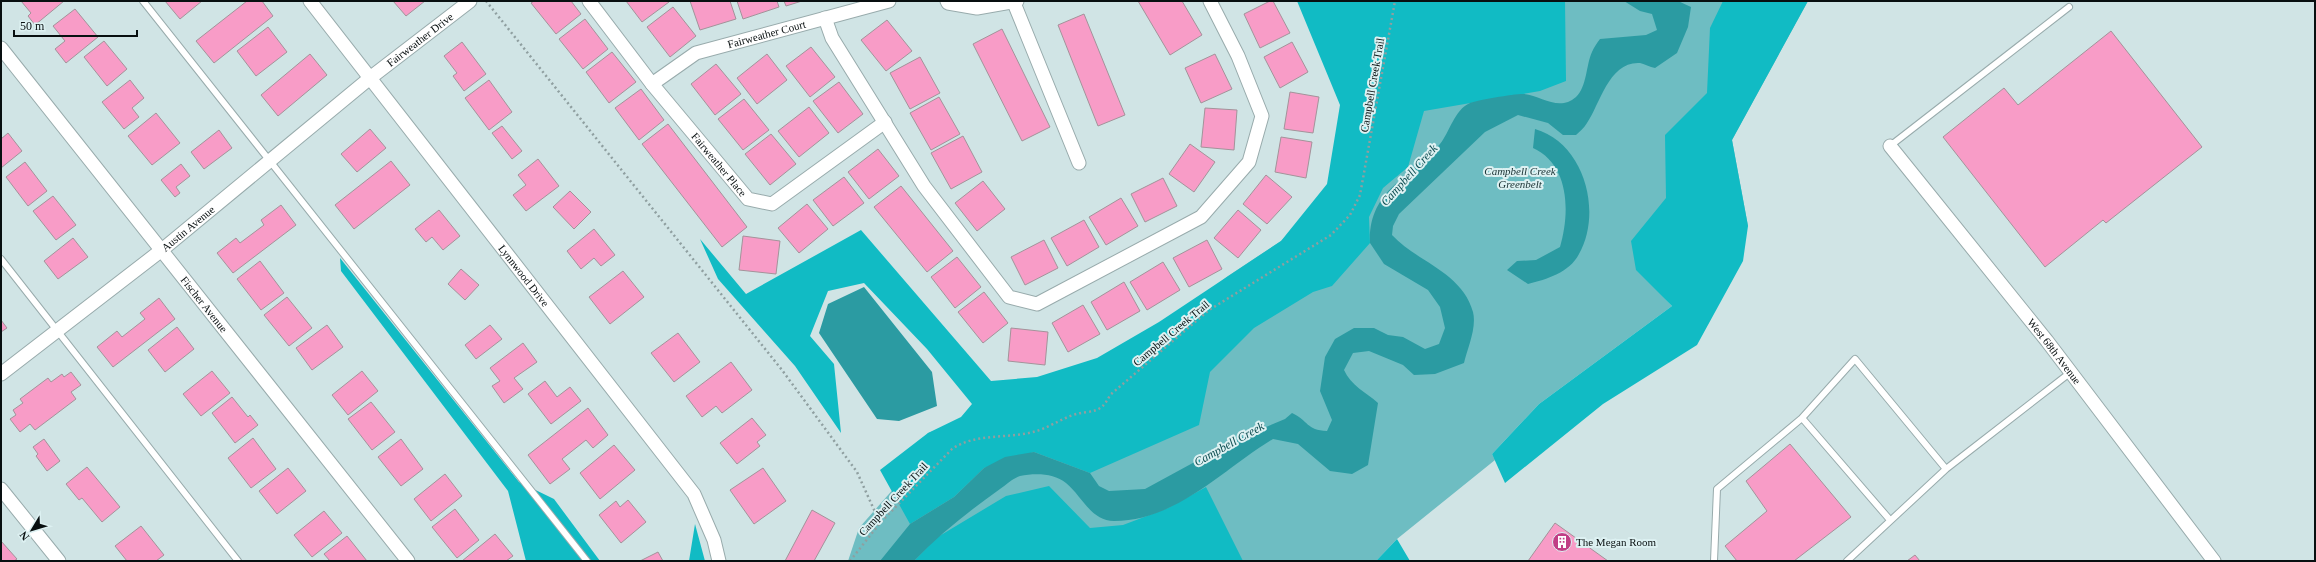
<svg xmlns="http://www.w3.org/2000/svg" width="2316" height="562" viewBox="0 0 2316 562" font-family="'Times New Roman',serif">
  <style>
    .green { fill: #6ebdc2 }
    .forest { fill: #11bbc4 }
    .water { fill: #2b9ba2 }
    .building { fill: #f89cc7; stroke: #a3939a }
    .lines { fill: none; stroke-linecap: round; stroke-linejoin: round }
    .service-casing { stroke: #98abac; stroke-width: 8 }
    .minor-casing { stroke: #98abac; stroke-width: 15 }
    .path { stroke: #8f9fa0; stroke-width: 2.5; stroke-dasharray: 2 3; stroke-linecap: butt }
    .service { stroke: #fff; stroke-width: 6 }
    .minor { stroke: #fff; stroke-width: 13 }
    .labels { text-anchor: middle; stroke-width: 4; stroke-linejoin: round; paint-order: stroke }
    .street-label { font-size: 11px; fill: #080f10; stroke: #ddf1f2 }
    .park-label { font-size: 11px; font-style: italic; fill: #183032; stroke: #ddf1f2 }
    .poi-label { font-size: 11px; fill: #080f10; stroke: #ddf1f2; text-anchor: start }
    .water-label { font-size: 12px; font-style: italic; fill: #0c4c50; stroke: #ddf1f2 }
  </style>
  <rect width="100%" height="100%" fill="#d0e4e5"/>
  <path class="green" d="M1311,1H1808L1732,140L1748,226L1659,292L1672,306L1539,404L1492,454L1495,460L1397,539L1376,561H848L859,528L896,486L928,433L1099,373L1228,276L1281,241L1337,194L1351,114Z"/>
  <path class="forest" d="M1297,1H1565L1566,81L1540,91L1424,111L1408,167L1383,188L1369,217L1370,243L1332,286L1313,292L1254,328L1210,372L1199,425L1090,473L1034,452L984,468L954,497L910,524L880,470L928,433L961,417L972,404L927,349L864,283L828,291L810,336L834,364L841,433L795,366L718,279L700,239L746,294L861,230L991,381L1037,377L1097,358L1159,322L1281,241L1327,184L1340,105Z
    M1723,1H1808L1732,140L1748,226L1743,261L1697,345L1603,404L1505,483L1492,454L1539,404L1672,306L1636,270L1631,241L1666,198L1665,135L1707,93L1710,28Z
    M340,258L519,482L554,499L600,561H526L508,491L341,271Z
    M1049,486L1090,528L1123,525L1168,508L1206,487L1243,561H914L936,538L1006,496Z
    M695,524L705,561H689Z
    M1397,539L1410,561H1376Z"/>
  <path class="water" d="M1624,1H1678L1691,7L1688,27L1677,53L1655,68C1650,67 1644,64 1640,63C1609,61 1600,104 1587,123C1584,128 1580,131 1576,135H1563L1548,123L1518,115L1485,132L1399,214L1393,226L1392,235C1417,262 1462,272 1473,312C1477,328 1467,349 1464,363L1435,374L1414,375L1403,365L1369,351L1353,353L1344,370C1351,386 1366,392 1378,403L1368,465L1352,474L1330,471L1298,444L1273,439C1223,469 1177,521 1114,521C1091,521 1082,496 1066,483C1054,473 1035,473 1020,476C1013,478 1006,485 1000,489C969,511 940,534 914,561H880L910,524L954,497L984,468L1005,457L1034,452L1090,473L1099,486L1109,491L1145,489L1235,440L1285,419L1292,413C1309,421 1306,430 1327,431L1332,420L1320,391L1325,357L1335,339L1354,328H1374L1388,335L1403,337L1425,349L1439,344L1445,328L1440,307L1428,290L1384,264L1370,243C1368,190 1410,178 1440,144C1450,132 1454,110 1470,103C1476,100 1519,93 1524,94C1542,96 1559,112 1576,97C1587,87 1586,65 1592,52C1594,47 1597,43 1600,39L1646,35L1657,30L1652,14L1640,11Z
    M1535,129C1584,143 1603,211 1579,254C1569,273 1547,279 1528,284L1507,270L1517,261L1536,260L1560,247C1570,213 1570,165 1533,148Z
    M864,287L932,372L937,406L899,421L877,419L819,333L828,304Z"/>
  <path class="building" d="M21,1H64L35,25L28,16L31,13Z
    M165,1H202L180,19Z
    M247,1H262L273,16L214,63L196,41Z
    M393,1H425L406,16Z
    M534,1H571L581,14L556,34L531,3Z
    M626,1H668L669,2L642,22Z
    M690,1H730L736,19L700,30Z
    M737,1H777L779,7L743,19Z
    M784,1H802L786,6Z
    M1138,1H1182L1202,35L1170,55Z
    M1270,1H1273L1290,33L1260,48L1244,14Z
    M673,7L696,36L670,57L647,27Z
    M75,9L98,37L66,63L55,49L65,41L53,26Z
    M1084,14L1125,115L1098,126L1058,25Z
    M585,19L608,49L583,69L559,39Z
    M887,20L912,51L886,71L861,40Z
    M268,27L287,52L256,76L237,51Z
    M1002,29L1050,127L1022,141L973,44Z
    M2111,31L2202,147L2106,223L2103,220L2045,267L1943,137L2004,88L2018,105Z
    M104,41L127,69L107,86L84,57Z
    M462,42L486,74L464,91L453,76L457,73L444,56Z
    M1292,42L1308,72L1280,88L1264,57Z
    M811,47L835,77L810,97L786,66Z
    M612,52L636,82L609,103L586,72Z
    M310,54L327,75L278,116L261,95Z
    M767,54L787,80L757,104L737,78Z
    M1215,54L1232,89L1201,103L1185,68Z
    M920,57L940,93L910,109L890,73Z
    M716,64L741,94L715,115L691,84Z
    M130,80L144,98L132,108L139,117L124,129L102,102Z
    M489,80L512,112L489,130L465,98Z
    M839,82L863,114L838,133L813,101Z
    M641,89L664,120L639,140L615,108Z
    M1290,92L1319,97L1313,133L1284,129Z
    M939,97L960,134L931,150L910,113Z
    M744,99L769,130L743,150L718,119Z
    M809,107L829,133L799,157L778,131Z
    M1205,108L1237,110L1234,150L1201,147Z
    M156,113L180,143L152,165L128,136Z
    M668,124L747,227L722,247L642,144Z
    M502,126L522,151L512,159L492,133Z
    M370,129L386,148L357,172L341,154Z
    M219,130L232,148L204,169L191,152Z
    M8,133L22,151L1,168V139Z
    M771,134L796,164L770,185L745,154Z
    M963,136L982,172L951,189L931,153Z
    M1281,137L1312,142L1306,178L1275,172Z
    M1190,144L1215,162L1194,192L1169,174Z
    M878,149L899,176L869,199L848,172Z
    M538,159L559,186L526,211L513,195L526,185L518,175Z
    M391,161L410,185L354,229L335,205Z
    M25,162L47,191L28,206L6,177Z
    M181,164L190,176L176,187L180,193L175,197L161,180Z
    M1266,175L1292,197L1267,224L1243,204Z
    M844,177L864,203L833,226L813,200Z
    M1163,178L1177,206L1145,222L1131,194Z
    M983,181L1005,209L977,231L955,203Z
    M901,186L953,251L927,272L874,207Z
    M570,191L591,212L574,229L553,207Z
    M53,196L76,225L56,240L33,211Z
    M1121,198L1138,226L1106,245L1089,217Z
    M807,204L828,229L799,253L778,228Z
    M281,205L296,225L233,273L217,253L236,238L240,243L264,225L261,220Z
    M439,210L460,236L443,250L432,237L426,242L415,229Z
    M1238,210L1261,230L1238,258L1214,238Z
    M1084,220L1099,247L1067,266L1051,238Z
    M594,229L615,255L601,266L594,258L581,269L567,251Z
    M743,236L780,241L776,274L739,270Z
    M73,238L88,257L58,279L44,261Z
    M1044,240L1058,268L1025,285L1011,257Z
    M1207,240L1222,269L1189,287L1173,258Z
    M957,257L981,287L955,308L931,277Z
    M260,261L284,293L261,310L237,279Z
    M1163,262L1180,290L1147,310L1130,282Z
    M461,269L479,285L465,300L448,284Z
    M623,271L644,297L610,324L589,297Z
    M1124,282L1140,311L1107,330L1091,302Z
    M984,292L1008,323L983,343L958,312Z
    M287,297L312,328L289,346L264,315Z
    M159,298L175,319L113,367L97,347L117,331L122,337L145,319L140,313Z
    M1083,305L1100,334L1068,352L1052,323Z
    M1,320L7,328L1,332Z
    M327,325L343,347L312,370L296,348Z
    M490,325L502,339L476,359L465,345Z
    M177,327L194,349L165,372L148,350Z
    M1011,328L1048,332L1045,365L1008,361Z
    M678,333L700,362L674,382L651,353Z
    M523,343L537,362L514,378L523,389L504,403L492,386L500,381L490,368Z
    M731,362L752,390L722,413L716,406L702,417L686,396Z
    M212,371L230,393L201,416L183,394Z
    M362,371L378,391L348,415L332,395Z
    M71,372L81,385L71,392L76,399L35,430L30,424L20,432L10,419L16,415L13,410L23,403L20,399L48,378L51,382L62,374L64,377Z
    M545,381L557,397L570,387L581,401L551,424L528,394Z
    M232,397L248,417L250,415L258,425L235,443L212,413Z
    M371,402L395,432L372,450L348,419Z
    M588,408L608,435L593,448L586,440L562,459L570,469L550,484L528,455Z
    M752,418L766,435L757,442L760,446L737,464L720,443Z
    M253,438L276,469L251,488L228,458Z
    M44,439L60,461L47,471L36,456L38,454L33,447Z
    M401,439L423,469L401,486L378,457Z
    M1790,444L1851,517L1794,561H1737L1725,546L1767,511L1746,481Z
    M614,445L635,470L600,499L580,473Z
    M87,467L120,507L102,522L82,498L79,500L66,484Z
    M288,468L306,491L277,514L259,491Z
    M763,468L786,501L754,524L730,490Z
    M445,474L462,496L431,521L414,499Z
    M628,500L646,522L621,543L599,515L616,501L620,507Z
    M455,509L479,540L457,558L432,527Z
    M812,510L835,523L814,561H785Z
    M324,511L342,533L312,557L294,535Z
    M1555,523L1608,561H1528Z
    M141,526L164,555L156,561H127L115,546Z
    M495,534L513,556L506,561H462Z
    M347,536L367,561H330L324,554Z
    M1,541L17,559L14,561H1Z
    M658,552L663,561H640Z
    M1915,555L1920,561H1907Z"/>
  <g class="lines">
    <defs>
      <path id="service" d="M143,1L587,561
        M1890,146L2069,7
        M1,259L238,561
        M1802,418L1855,359L1946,469
        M1714,561L1717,489L1802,418L1890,520
        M1847,561L1946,469L2071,372"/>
      <g id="minor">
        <path id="s1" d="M310,1L694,494L714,540L719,561"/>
        <path id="s2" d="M589,1L652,84L748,199L772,204L885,122"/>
        <path d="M947,1L948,3L977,8L1017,1"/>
        <path d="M1014,3L1079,163"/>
        <path d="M825,18L832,38L924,186L1009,297L1037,304L1201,217L1249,162L1262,116L1238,56L1210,1"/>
        <path id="s3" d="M1,48L408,561"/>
        <path id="s4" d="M652,84L696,53L889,1"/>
        <path id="s5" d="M1890,146L2047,341L2214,561"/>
        <path id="s6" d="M1,374L163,249L370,78L470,1"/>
        <path d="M1,489L59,561"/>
      </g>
    </defs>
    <use href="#service" class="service-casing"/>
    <use href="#minor" class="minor-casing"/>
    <path class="path" d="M486,1L782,370L857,472L880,523
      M850,561L880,523L952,449C975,433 1006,439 1033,432C1046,429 1059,420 1073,415C1091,409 1100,416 1110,395L1209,310L1331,235L1350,215L1360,195L1395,1"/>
    <use href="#service" class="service"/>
    <use href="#minor" class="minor"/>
  </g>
  <defs>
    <symbol id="building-disc" viewBox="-11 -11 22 22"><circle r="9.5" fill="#c13e86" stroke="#ddf1f2"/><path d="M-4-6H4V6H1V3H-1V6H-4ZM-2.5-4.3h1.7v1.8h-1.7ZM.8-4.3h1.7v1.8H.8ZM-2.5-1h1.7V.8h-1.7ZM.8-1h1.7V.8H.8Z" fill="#fff"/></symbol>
  </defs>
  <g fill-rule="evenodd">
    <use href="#building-disc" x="1551" y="531" width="22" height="22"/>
  </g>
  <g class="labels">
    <g class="street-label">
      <text dy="4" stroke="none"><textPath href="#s4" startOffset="127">Fairweather Court</textPath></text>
      <text dy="4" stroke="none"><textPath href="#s6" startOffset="536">Fairweather Drive</textPath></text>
      <text transform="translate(1372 85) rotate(-80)" y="4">Campbell Creek Trail</text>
      <text dy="4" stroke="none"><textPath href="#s2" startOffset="209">Fairweather Place</textPath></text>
      <text dy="4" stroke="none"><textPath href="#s6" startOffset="237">Austin Avenue</textPath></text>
      <text dy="4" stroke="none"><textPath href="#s1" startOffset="348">Lynnwood Drive</textPath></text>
      <text dy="4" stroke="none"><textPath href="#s3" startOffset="327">Fischer Avenue</textPath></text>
      <text transform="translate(1171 333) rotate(-40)" y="4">Campbell Creek Trail</text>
      <text dy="4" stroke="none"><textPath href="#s5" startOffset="263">West 68th Avenue</textPath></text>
      <text transform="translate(893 499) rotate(-47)" y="4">Campbell Creek Trail</text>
    </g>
    <g class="park-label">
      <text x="1520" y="175">Campbell Creek<tspan x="1520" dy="13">Greenbelt</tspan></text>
    </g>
    <g class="poi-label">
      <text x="1576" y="546">The Megan Room</text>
    </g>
    <g class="water-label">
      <text transform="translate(1409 175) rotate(-48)" y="4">Campbell Creek</text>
      <text transform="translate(1229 444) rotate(-29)" y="4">Campbell Creek</text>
    </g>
  </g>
  <rect width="2316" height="562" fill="none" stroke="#080f10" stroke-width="4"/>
  <g transform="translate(32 530) rotate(232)" stroke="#ddf1f2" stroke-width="3" paint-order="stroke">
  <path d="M0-3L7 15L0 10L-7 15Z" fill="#080f10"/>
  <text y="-6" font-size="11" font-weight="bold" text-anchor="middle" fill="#080f10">N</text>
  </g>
  <path d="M14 30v6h123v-6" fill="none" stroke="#080f10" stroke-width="2"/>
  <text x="20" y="30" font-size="12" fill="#080f10" stroke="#ddf1f2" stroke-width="3" paint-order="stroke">50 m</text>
</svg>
